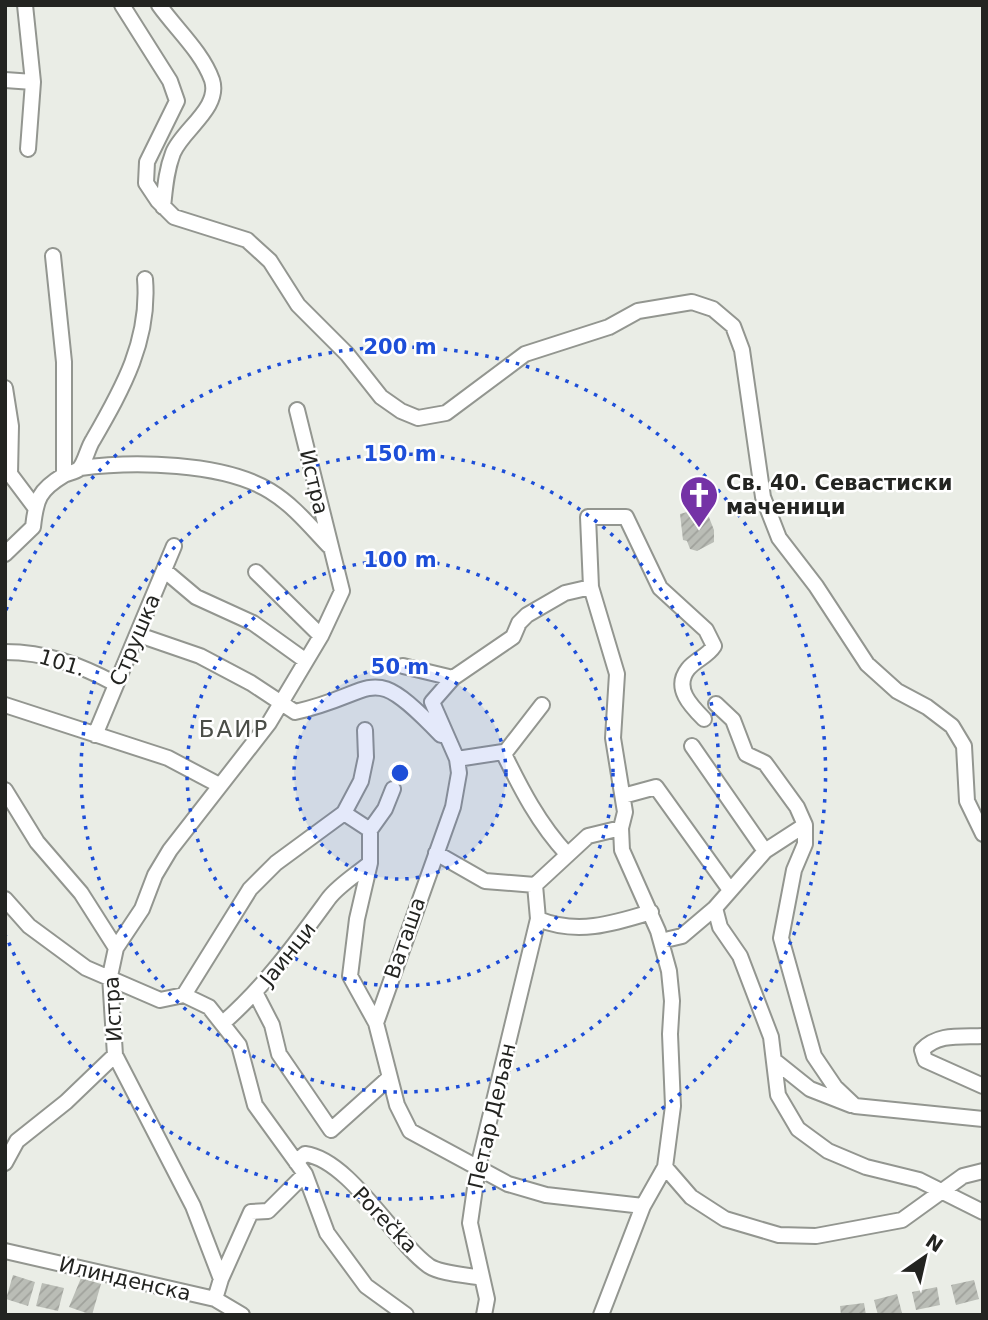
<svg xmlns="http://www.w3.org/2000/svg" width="988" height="1320" viewBox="0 0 988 1320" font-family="'DejaVu Sans',sans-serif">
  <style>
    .building { fill: url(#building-hatch) }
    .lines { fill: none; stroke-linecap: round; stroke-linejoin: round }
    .minor-casing { stroke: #939690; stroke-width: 18 }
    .minor { stroke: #fff; stroke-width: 14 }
    .ring { fill: none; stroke: #1d4ed8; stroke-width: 3.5; stroke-dasharray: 3.5 7 }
    .labels { text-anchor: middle; stroke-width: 5; stroke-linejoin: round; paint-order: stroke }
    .street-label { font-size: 21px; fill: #232421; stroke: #fff }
    .poi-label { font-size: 21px; font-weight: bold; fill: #232421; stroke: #fff; text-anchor: start }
    .neighbourhood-label { font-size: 23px; letter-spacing: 2px; fill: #4b4e48; stroke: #fff }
    .centre { fill: #1d4ed8; stroke: #fff; stroke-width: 3.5 }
    .ring-label { font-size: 21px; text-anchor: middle; font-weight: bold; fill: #1d4ed8; stroke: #fff; stroke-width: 5; stroke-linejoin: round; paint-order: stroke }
  </style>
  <defs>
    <pattern id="building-hatch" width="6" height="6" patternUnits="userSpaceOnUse" patternTransform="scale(1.75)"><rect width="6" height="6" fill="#babdb6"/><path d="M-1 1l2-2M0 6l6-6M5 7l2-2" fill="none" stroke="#a0a29c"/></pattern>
  </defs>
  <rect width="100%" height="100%" fill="#eaede6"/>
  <path class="building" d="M705,507L714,530V542L697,551L690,549L687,541L683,540L680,514Z
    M13,1275L35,1282L28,1306L6,1299Z
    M81,1278L101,1284L92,1315L69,1307Z
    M974,1280L979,1299L956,1305L951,1285Z
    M42,1283L64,1288L58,1311L36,1306Z
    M937,1287L940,1305L916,1310L912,1292Z
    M897,1294L902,1313L878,1315L874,1300Z
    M864,1303L866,1315H841L840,1306Z"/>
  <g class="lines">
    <defs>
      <path id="minor" d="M25,5L33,82L28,149
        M122,5L170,81L177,101L147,162L146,183L158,201L174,217L247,240L270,261L298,305L347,354L381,397L401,411L418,418L446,413L525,354L609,327L638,311L692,302L713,309L733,326L742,350L763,497L779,538L816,586L867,664L897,691L927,707L952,726L964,746L967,801L983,834
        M159,5C176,29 202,52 212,80C221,108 182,130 173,153C166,171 165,189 163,207
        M5,80L33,82
        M53,256L64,362V475
        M5,388L11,426L10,474L34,506
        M80,468C133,461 223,462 270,491C293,505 310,526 329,546
        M5,554L33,527C36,499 39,490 64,475C68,473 75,472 79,469C85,463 88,447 93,440C123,388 150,340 145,279
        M164,570L196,597L253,623L306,661
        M256,572L321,636
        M591,587L565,593L527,615L519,623L513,637L453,678L432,702L457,759L459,773L453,807L376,1023L397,1105L410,1131L508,1184L546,1195L643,1206
        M139,635L200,656L251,683L295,712C381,693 367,658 441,735
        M5,652C46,652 80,665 116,684
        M403,666L453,678
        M716,704L733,720L746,754L765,763L797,807L805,825V844L794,870L781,938L814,1056L835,1087L855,1106L983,1119
        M5,705L168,758L219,785
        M95,735L174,546
        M692,746L765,851L715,908L720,927L740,956L771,1037L778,1095L798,1129L828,1151L866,1167L919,1180L983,1212
        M504,754L542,705
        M457,759L503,752C521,789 539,824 567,854
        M5,790L37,842L81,893L116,948
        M623,796L656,787L730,890
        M344,813L370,830V863L357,919L350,976L376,1023
        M370,830L385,809L393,789
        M765,851L805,825
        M436,853L485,881L535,885L588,836L621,828
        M535,885L538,919C577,935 612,924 651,912
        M5,899L29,926L86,968L160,1000L184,995L209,1007L239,1045L255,1105L305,1174L327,1233L366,1286L406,1315
        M661,941L682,936L715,908
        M256,994L272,1025L279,1054L331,1130L389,1078
        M184,995L250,889L276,863L344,813L361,781L366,757L365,730
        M224,1022C266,985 296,943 329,898C339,885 357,874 370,863
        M983,1036C961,1037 938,1033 922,1050L925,1060L983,1086
        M775,1061L810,1089L851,1105
        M296,1162L305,1154C350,1160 394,1241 429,1266C441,1274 468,1275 482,1278
        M5,1163L17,1141L66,1102L115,1055
        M665,1167L691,1197L725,1219L779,1235L816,1236L902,1220L963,1176L983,1171
        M5,1251L215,1299L242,1315
        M221,1279L251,1212L268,1211L305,1174
        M215,1299L221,1279L193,1206L115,1055L110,976L116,948L142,909L155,875L170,850L269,723L321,636L342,591L297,410
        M484,1315L487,1299L470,1223L478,1167L538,919
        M601,1315L643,1206L665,1167L673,1106L670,1034L672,1001L669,971L658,931L622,850L621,828L625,812L613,738L617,674L591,587L588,517H626L660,588L706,630L714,646C707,657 696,659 688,669C673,688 691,706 704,719"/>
    </defs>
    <use href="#minor" class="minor-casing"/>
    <use href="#minor" class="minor"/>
  </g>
  <circle cx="400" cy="773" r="106" fill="#1d4ed8" fill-opacity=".12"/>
  <g class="ring">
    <circle cx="400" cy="773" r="106"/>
    <circle cx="400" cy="773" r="213"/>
    <circle cx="400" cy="773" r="319"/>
    <path d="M6 610A426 426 0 1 1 6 936"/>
  </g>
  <defs>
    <symbol id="church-pin" viewBox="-11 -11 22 30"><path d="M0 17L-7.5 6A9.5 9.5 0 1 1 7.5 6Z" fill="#7532a6" stroke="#fff"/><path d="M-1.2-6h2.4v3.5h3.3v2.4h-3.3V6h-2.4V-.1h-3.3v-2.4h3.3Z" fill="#fff"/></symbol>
  </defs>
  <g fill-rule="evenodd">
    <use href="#church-pin" x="677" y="473" width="44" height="60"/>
  </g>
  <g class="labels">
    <g class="street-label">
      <text transform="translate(314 482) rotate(77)" y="7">Истра</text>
      <text transform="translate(135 640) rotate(-67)" y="7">Струшка</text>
      <text transform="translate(62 663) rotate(17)" y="7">101.</text>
      <text transform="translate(405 938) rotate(-71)" y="7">Ваташа</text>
      <text transform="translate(288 954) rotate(-51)" y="7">Јаинци</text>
      <text transform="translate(113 1009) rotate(-93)" y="7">Истра</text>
      <text transform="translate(492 1116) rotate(-77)" y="7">Петар Дељан</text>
      <text transform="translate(385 1220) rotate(46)" y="7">Porečka</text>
      <text transform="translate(125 1279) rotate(13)" y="7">Илинденска</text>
    </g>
    <g class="poi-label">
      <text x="726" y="490">Св. 40. Севастиски<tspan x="726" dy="24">маченици</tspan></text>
    </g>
    <g class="neighbourhood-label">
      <text x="234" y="737">БАИР</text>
    </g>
  </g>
  <circle cx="400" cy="773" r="10" class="centre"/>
  <g class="ring-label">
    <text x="400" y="354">200 m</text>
    <text x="400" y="461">150 m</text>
    <text x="400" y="567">100 m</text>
    <text x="400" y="674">50 m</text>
  </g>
  <rect width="988" height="1320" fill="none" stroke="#232421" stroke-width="14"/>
  <g transform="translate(925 1257) rotate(34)" stroke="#ffffff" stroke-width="5" paint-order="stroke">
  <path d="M0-5L12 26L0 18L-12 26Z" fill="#232421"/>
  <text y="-10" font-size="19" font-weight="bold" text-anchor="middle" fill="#232421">N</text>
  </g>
</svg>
